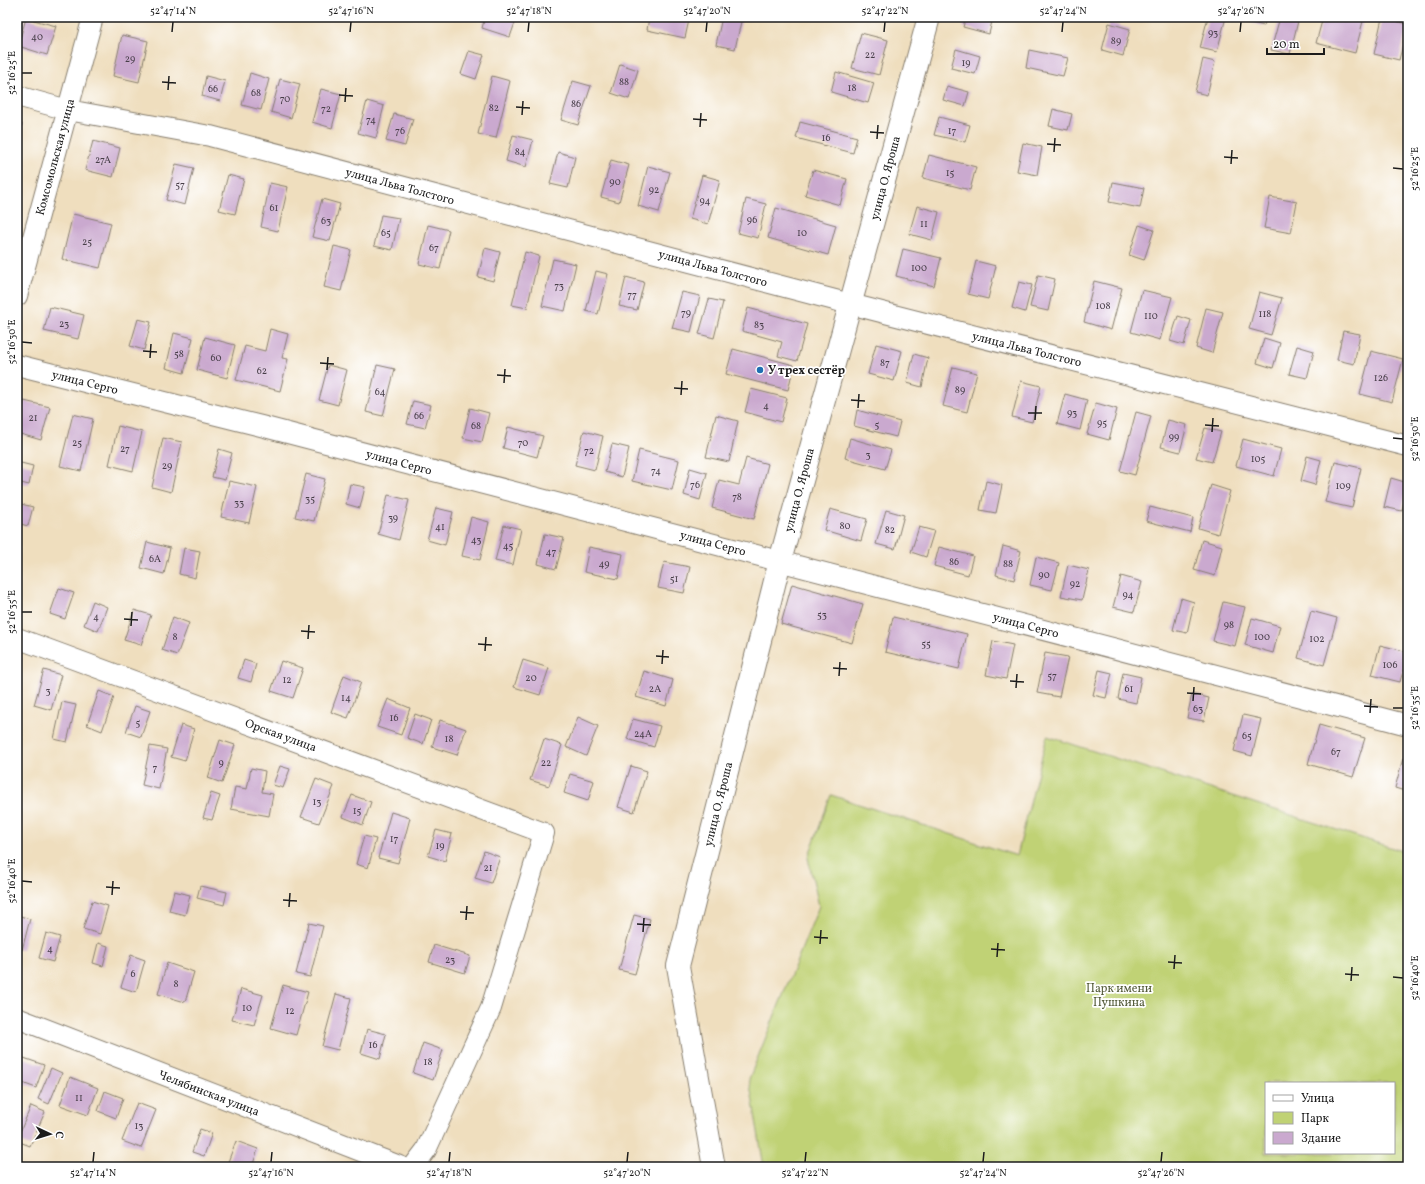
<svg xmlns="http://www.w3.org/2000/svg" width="1425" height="1184" viewBox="0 0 1425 1184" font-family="Vollkorn,serif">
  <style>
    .green { fill: #c0d275; stroke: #6e7748; fill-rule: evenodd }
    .building { fill: #caa9cf }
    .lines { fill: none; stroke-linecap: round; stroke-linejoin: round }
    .street-casing { stroke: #867d6d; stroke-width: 22 }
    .secondary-casing { stroke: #867d6d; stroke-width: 24 }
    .street { stroke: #fff; stroke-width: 20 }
    .secondary { stroke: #fff; stroke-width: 22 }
    .ticks { fill: none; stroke: #1c1c1c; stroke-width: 1.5 }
    .poi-dot { fill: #1f6fb2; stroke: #fff; stroke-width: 1.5 }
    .labels { text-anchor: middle; stroke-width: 3.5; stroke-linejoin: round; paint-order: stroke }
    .number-label { font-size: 10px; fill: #483f49 }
    .street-label { font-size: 12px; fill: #1c1c1c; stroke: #fff }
    .poi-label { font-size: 12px; font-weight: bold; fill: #1c1c1c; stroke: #fff; text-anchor: start }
    .park-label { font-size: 12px; fill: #555c3b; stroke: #fff }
    .neatline { fill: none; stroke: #1c1c1c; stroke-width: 1.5 }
    .ticks-label { font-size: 10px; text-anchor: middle; fill: #1c1c1c }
  </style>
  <rect width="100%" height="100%" fill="#fff"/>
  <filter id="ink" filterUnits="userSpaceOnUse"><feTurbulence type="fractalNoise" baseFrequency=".025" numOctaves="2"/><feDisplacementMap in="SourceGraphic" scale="8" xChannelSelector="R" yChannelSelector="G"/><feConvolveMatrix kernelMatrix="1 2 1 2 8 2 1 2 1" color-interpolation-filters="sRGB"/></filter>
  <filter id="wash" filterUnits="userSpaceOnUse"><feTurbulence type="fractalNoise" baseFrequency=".012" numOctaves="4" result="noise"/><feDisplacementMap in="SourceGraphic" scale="16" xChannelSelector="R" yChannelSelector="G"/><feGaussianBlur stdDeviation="0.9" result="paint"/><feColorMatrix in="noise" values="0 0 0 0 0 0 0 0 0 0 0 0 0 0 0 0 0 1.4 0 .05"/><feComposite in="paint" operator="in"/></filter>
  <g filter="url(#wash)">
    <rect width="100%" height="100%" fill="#efdebe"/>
    <path class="green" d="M1047,736L1408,853V1167H764L749,1079L819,906L808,858L831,795L1017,856ZM1266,1083H1394V1153H1266Z"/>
    <g id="blocks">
      <path class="building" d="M485,17H517L510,37L482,28Z
        M649,17H677L689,20L685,38L647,30Z
        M722,17H742L735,49L716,45Z
        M966,17H993L989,34L963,27Z
        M1208,17H1226L1217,52L1200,48Z
        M1253,17H1266L1264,26L1252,23Z
        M1280,17H1299L1290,54L1271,50Z
        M1323,17H1364L1355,53L1316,43Z
        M26,18L56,26L47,55L18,46Z
        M1382,18L1408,24L1399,60L1374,54Z
        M1109,23L1130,29L1123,56L1102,50Z
        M861,33L888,40L879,75L852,68Z
        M122,35L148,41L139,82L113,76Z
        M1407,37H1408V55L1403,54Z
        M956,49L980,56L975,74L951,68Z
        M1029,50L1068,58L1063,76L1026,68Z
        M469,51L484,55L476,79L461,74Z
        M1203,59L1215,62L1207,95L1195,92Z
        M620,64L638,70L629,99L611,93Z
        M836,72L874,83L868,103L831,92Z
        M250,73L269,79L261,110L242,105Z
        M206,76L225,81L220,101L202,96Z
        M492,76L510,81L496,138L478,134Z
        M280,79L300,84L291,118L271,112Z
        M573,81L591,86L578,125L561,120Z
        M947,86L969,92L965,106L943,100Z
        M321,89L341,94L332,128L312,122Z
        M367,101L384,106L376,138L358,133Z
        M1053,109L1072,114L1068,130L1049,126Z
        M394,114L413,119L405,146L386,141Z
        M939,117L970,125L965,142L934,135Z
        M800,122L857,137L853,153L796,138Z
        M17,123L22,124L18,143H17Z
        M513,135L533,140L526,167L506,161Z
        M93,141L120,148L113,177L85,170Z
        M1023,143L1042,147L1037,175L1017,171Z
        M558,152L575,157L568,188L550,184Z
        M929,155L976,167L970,190L923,178Z
        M611,160L629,165L619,202L601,197Z
        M176,164L194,168L185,205L166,200Z
        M648,166L670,172L659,212L638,206Z
        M813,170L847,179L840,205L805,195Z
        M228,175L244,179L235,214L219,210Z
        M702,175L720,180L708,224L690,219Z
        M1113,182L1144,188L1140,208L1109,202Z
        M270,183L288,187L278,231L261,227Z
        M1270,197L1297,202L1291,233L1264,228Z
        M322,199L340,204L330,241L312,237Z
        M746,199L766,204L758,238L738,233Z
        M917,206L939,212L932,240L909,234Z
        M776,208L836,225L828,255L768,238Z
        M73,214L111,223L100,268L62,259Z
        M381,215L399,218L392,250L374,246Z
        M428,225L449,230L440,269L419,264Z
        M1139,225L1154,230L1144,260L1129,255Z
        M334,246L351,250L341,291L324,287Z
        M485,248L500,252L493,281L478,277Z
        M903,249L941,258L934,286L896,276Z
        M525,252L539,256L527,308L512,305Z
        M553,259L576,264L565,311L542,306Z
        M976,261L996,266L988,299L968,294Z
        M596,271L608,274L598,314L586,311Z
        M1038,275L1055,279L1048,311L1030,307Z
        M626,277L644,282L637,310L619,306Z
        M1094,281L1122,288L1111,330L1084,322Z
        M1019,282L1032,285L1025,312L1012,308Z
        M1142,290L1172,297L1160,340L1131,332Z
        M682,292L700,296L691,332L672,328Z
        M1259,292L1282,298L1271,335L1249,329Z
        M709,299L723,302L714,338L699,334Z
        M50,307L84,315L78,339L44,331Z
        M748,308L807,324L797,361L778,356L782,342L742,331Z
        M1206,308L1223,312L1212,353L1196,348Z
        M1178,316L1191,320L1184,345L1170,341Z
        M138,319L151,322L144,350L130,346Z
        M270,329L288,334L282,358L288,359L280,391L236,380L245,346L265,351Z
        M1343,331L1360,334L1354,364L1337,360Z
        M174,333L193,338L184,373L166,368Z
        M205,337L235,345L227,378L197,370Z
        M1264,338L1280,343L1273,368L1257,363Z
        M876,344L902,351L894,381L868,374Z
        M1297,346L1314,351L1307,378L1289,374Z
        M733,349L794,365L788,390L726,374Z
        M1371,351L1403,359L1392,402L1360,394Z
        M914,354L928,358L922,387L907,383Z
        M328,365L347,370L338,405L319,400Z
        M377,365L395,369L383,416L366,412Z
        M953,367L977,373L967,412L943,406Z
        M1021,381L1041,386L1032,422L1012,417Z
        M751,389L787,398L781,422L745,412Z
        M1065,394L1087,400L1080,430L1057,424Z
        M24,401L50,407L41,440L17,433V428Z
        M413,401L431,405L425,428L407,424Z
        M1096,403L1117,409L1109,440L1087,434Z
        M470,408L489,413L482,442L463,438Z
        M857,410L900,422L896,437L854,426Z
        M1136,412L1151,416L1135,475L1120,471Z
        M73,414L93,419L81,471L60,466Z
        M716,415L738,421L729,462L706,457Z
        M1168,420L1187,425L1180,452L1161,447Z
        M118,426L142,432L133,471L109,465Z
        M508,427L543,436L537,457L503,448Z
        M1205,428L1221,432L1212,462L1196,458Z
        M584,431L603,436L595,470L575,465Z
        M163,438L182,442L171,492L152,487Z
        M850,438L891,450L885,469L845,458Z
        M1243,439L1281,449L1274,476L1236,466Z
        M612,444L629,448L622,477L605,472Z
        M219,449L232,453L225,480L212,477Z
        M639,450L679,460L672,490L632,481Z
        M1307,456L1321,460L1315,485L1301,481Z
        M746,458L768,464L754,519L712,508L719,480L739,485Z
        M17,462L33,466L29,485L17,482Z
        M1335,462L1361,468L1352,508L1325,502Z
        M690,468L707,473L700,500L684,495Z
        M306,474L325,479L314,521L295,517Z
        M1391,478L1408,483L1402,511L1384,507Z
        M229,481L257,487L249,523L221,517Z
        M986,481L1002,485L996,513L980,510Z
        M350,484L365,487L360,508L346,504Z
        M1211,485L1230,491L1218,534L1198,528Z
        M388,495L409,500L399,540L378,534Z
        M17,503L33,507L28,526L17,523Z
        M1150,507L1193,518L1190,532L1146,521Z
        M436,508L453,512L445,545L427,540Z
        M830,509L867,519L861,541L824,530Z
        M886,510L904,515L895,549L876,544Z
        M471,517L489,522L480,560L462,556Z
        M504,525L521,529L513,565L495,561Z
        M919,527L934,531L926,557L911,552Z
        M545,534L564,538L556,569L538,564Z
        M1202,540L1222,546L1215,576L1194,570Z
        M147,542L170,548L164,574L141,568Z
        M1003,546L1021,551L1014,580L996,575Z
        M589,547L623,554L618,579L584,572Z
        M939,547L973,556L968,575L934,566Z
        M184,548L200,551L195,578L179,574Z
        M1036,557L1059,563L1052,590L1030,585Z
        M664,562L690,567L684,593L658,588Z
        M1068,565L1089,570L1082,600L1061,596Z
        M1121,576L1142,582L1134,612L1113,607Z
        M792,584L863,604L852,643L781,624Z
        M59,588L74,593L65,619L50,614Z
        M1181,598L1194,602L1187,633L1173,630Z
        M93,601L107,607L98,631L84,625Z
        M1223,602L1245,607L1235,646L1213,641Z
        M134,610L151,615L141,645L124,640Z
        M1311,611L1337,618L1324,665L1298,658Z
        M173,617L189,623L177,655L162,650Z
        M893,617L967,634L959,669L885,652Z
        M1252,618L1280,626L1273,653L1245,645Z
        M993,641L1013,645L1006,679L986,675Z
        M1380,645L1408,652L1400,682L1372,675Z
        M1045,653L1068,657L1059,697L1037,693Z
        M17,656L22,658L18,677H17Z
        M244,660L256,664L251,682L238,678Z
        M523,660L549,668L540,695L514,687Z
        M281,661L303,668L293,698L271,691Z
        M44,670L61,675L51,710L34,705Z
        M1099,670L1112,673L1106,698L1093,695Z
        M644,671L673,680L666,706L636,697Z
        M1123,673L1141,677L1136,703L1118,699Z
        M344,675L361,682L348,718L331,712Z
        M99,691L114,697L102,731L87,725Z
        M1192,694L1209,698L1204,721L1187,718Z
        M388,699L410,708L401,735L377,727Z
        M62,702L76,705L67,742L54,739Z
        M135,706L150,711L141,737L126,732Z
        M415,714L431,720L423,744L407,738Z
        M1243,715L1261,719L1252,756L1234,751Z
        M578,717L598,726L586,756L566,747Z
        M633,719L660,726L654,747L627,739Z
        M440,720L466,729L457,755L432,747Z
        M181,725L194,729L185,761L171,757Z
        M1319,725L1365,738L1353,777L1308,764Z
        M544,739L562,745L549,786L530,780Z
        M220,740L235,745L222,783L208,778Z
        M150,746L167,749L159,789L142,785Z
        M1403,758L1408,759V792L1395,788Z
        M280,766L290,769L283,788L273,785Z
        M631,766L647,771L634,812L618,807Z
        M251,768L265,771L262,792L273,794L269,816L231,809L235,787L247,789Z
        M570,774L594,781L588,801L564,793Z
        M316,779L334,786L319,823L301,817Z
        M211,793L220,796L212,820L203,818Z
        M352,795L371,802L363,825L343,817Z
        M391,812L410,818L398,863L378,858Z
        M436,830L452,834L445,861L428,856Z
        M364,836L376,839L368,868L356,864Z
        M484,851L500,857L491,883L475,878Z
        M200,886L227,892L224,905L197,898Z
        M174,891L190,895L185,915L169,911Z
        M92,901L108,906L100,934L83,929Z
        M17,915L30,919L22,950L17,949Z
        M634,915L650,919L635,974L619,970Z
        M309,923L323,926L310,977L296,974Z
        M46,933L60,937L53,962L39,958Z
        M98,943L108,946L103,966L93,963Z
        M434,945L470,956L465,973L429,962Z
        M131,955L145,960L136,992L121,987Z
        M167,963L194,972L185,1002L158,994Z
        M283,985L308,992L296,1035L271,1028Z
        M241,989L263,995L254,1025L232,1020Z
        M336,994L351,998L338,1050L322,1046Z
        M367,1029L386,1034L380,1059L361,1053Z
        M423,1043L443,1050L433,1080L413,1073Z
        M18,1056L44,1065L36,1088L17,1081V1060Z
        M51,1068L62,1073L49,1104L38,1099Z
        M70,1077L98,1088L88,1115L60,1105Z
        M105,1091L123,1098L116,1118L98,1111Z
        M137,1103L156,1110L141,1148L122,1141Z
        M31,1106L45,1112L30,1146L17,1141V1139Z
        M200,1129L212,1133L204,1156L192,1152Z
        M236,1141L258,1149L252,1167H226Z"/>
    </g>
  </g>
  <g filter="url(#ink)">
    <use href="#blocks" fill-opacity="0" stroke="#867d6d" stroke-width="1"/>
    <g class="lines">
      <defs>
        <path id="street" d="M17,96L68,110L210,136L850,304L1408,446
          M17,296L93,17
          M17,365L261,426L1408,725
          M17,638L544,833L491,1008L426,1150L413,1167
          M17,1018L402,1167"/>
        <path id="secondary" d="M714,1167L678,966L780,561L929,17"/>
      </defs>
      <use href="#street" class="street-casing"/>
      <use href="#secondary" class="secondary-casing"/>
      <use href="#street" class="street"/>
      <use href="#secondary" class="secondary"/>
    </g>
  </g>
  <path class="ticks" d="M172,32L173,22M350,32L351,22M528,32L529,22M706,32L707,22M884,32L885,22M1062,32L1063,22M1240,32L1241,22M22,73H32M162,82L176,83M168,90L169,76M339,95L353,96M345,102L346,88M516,107L530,108M522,115L523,101M693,119L707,120M700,127L701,113M870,132L884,133M877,139L878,125M1047,144L1061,145M1054,152L1055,138M1224,157L1238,158M1231,164L1232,150M1393,168L1403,169M22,342L32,343M143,351L157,352M150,358L151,344M320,363L334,364M327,370L328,357M497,375L511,376M504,383L505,369M674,388L688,389M681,395L682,381M851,400L865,401M858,408L859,394M1028,413H1042M1035,420L1036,406M1205,425L1219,426M1212,432L1213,418M1393,438L1403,439M22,612H32M124,619L138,620M131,626L132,612M301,631L315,632M308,639L309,625M478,644L492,645M485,651L486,637M656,656L669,657M662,664L663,650M833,668L847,669M839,676L840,662M1010,681L1024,682M1016,688L1017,674M1187,693L1201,694M1193,701L1194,687M1364,706L1378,707M1393,708H1403M1370,713L1371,699M22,881L32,882M106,887L120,888M112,895L113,881M283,900L297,901M289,907L290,893M460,912L474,913M466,920L467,906M637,924L651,925M643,932L644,918M814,937L828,938M820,944L821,930M991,949L1005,950M997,957L998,943M1168,962L1182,963M1174,969L1175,955M1345,974L1359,975M1393,977L1403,978M1351,981L1352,967M93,1162L94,1152M271,1162L272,1152M449,1162L450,1152M627,1162L628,1152M805,1162L806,1152M983,1162L984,1152M1161,1162L1162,1152"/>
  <circle class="poi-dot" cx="760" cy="370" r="4"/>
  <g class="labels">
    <g class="number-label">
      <text x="1213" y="36">93</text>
      <text x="37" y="40">40</text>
      <text x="1116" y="44">89</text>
      <text x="870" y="58">22</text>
      <text x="130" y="62">29</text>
      <text x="966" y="66">19</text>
      <text x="624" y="85">88</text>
      <text x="852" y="91">18</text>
      <text x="213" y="92">66</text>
      <text x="256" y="96">68</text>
      <text x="285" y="102">70</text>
      <text x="576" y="107">86</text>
      <text x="494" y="111">82</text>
      <text x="326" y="112">72</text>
      <text x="371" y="123">74</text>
      <text x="400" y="134">76</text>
      <text x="952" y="134">17</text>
      <text x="826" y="141">16</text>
      <text x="520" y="155">84</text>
      <text x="103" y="163">27А</text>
      <text x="950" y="176">15</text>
      <text x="615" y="185">90</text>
      <text x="180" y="188">57</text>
      <text x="654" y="193">92</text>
      <text x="705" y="204">94</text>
      <text x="274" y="211">61</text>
      <text x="752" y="223">96</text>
      <text x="326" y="224">63</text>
      <text x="924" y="227">11</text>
      <text x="386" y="236">65</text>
      <text x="802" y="236">10</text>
      <text x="87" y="245">25</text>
      <text x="434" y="251">67</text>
      <text x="919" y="271">100</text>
      <text x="559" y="289">73</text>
      <text x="632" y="298">77</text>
      <text x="1103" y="309">108</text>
      <text x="686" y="316">79</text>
      <text x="1265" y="317">118</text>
      <text x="1151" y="319">110</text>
      <text x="64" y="327">23</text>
      <text x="759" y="328">83</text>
      <text x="179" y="357">58</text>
      <text x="216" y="361">60</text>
      <text x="885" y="366">87</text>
      <text x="262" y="374">62</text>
      <text x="1381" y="381">126</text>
      <text x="960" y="393">89</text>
      <text x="380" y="395">64</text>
      <text x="766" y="409">4</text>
      <text x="1072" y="416">93</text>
      <text x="419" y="419">66</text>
      <text x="33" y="421">21</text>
      <text x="1102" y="426">95</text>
      <text x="877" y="428">5</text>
      <text x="476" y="429">68</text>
      <text x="1174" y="440">99</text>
      <text x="77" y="446">25</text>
      <text x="523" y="446">70</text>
      <text x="125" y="452">27</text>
      <text x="589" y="454">72</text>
      <text x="868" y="458">3</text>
      <text x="1258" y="462">105</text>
      <text x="167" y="469">29</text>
      <text x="656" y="474">74</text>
      <text x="695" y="488">76</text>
      <text x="1343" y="489">109</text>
      <text x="737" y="500">78</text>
      <text x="310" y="502">35</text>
      <text x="239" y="506">33</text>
      <text x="393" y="521">39</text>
      <text x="845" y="529">80</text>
      <text x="440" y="530">41</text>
      <text x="890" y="533">82</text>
      <text x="476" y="543">43</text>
      <text x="508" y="549">45</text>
      <text x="551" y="555">47</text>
      <text x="155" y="562">6А</text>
      <text x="954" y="565">86</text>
      <text x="604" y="567">49</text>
      <text x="1008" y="567">88</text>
      <text x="1044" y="578">90</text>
      <text x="674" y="582">51</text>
      <text x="1075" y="587">92</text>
      <text x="1128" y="598">94</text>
      <text x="822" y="618">53</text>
      <text x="96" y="620">4</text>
      <text x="1229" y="628">98</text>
      <text x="175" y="640">8</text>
      <text x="1262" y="640">100</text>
      <text x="1317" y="642">102</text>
      <text x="926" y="647">55</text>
      <text x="1390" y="668">106</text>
      <text x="1052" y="679">57</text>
      <text x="531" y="681">20</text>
      <text x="287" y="683">12</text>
      <text x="655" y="692">2А</text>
      <text x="1129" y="692">61</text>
      <text x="48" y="694">3</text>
      <text x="346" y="701">14</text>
      <text x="1198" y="712">63</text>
      <text x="394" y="721">16</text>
      <text x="138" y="726">5</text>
      <text x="643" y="737">24А</text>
      <text x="1247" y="739">65</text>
      <text x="449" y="742">18</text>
      <text x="1336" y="755">67</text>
      <text x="221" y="766">9</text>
      <text x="546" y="766">22</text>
      <text x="155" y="771">7</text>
      <text x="317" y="805">13</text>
      <text x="357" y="814">15</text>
      <text x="394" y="842">17</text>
      <text x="440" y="849">19</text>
      <text x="488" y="871">21</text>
      <text x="50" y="952">4</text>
      <text x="450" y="963">23</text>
      <text x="133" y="977">6</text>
      <text x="176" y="987">8</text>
      <text x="247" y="1011">10</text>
      <text x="290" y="1014">12</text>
      <text x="373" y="1048">16</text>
      <text x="428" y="1065">18</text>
      <text x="79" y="1101">11</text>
      <text x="139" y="1129">13</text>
    </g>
    <g class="street-label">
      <text transform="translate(55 157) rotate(-75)" y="4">Комсомольская улица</text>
      <text transform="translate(885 178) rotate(-75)" y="4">улица О. Яроша</text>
      <text transform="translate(400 186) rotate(15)" y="4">улица Льва Толстого</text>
      <text transform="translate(713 268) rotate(15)" y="4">улица Льва Толстого</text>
      <text transform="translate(1027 349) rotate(14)" y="4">улица Льва Толстого</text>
      <text transform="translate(85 382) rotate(14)" y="4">улица Серго</text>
      <text transform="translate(399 462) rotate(15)" y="4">улица Серго</text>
      <text transform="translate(799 490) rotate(-75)" y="4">улица О. Яроша</text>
      <text transform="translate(713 543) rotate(15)" y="4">улица Серго</text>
      <text transform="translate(1026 625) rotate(15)" y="4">улица Серго</text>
      <text transform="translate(281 735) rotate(20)" y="4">Орская улица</text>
      <text transform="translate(718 804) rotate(-76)" y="4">улица О. Яроша</text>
      <text transform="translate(209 1093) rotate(21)" y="4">Челябинская улица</text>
    </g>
    <g class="poi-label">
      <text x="768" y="374">У трех сестёр</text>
    </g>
    <g class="park-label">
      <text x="1119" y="992">Парк имени<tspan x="1119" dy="14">Пушкина</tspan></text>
    </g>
  </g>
  <rect width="1425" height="1184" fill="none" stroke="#fff" stroke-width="44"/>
  <rect x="1265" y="1082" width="130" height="72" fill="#ffffff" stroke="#a4a4a4"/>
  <rect x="1273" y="1095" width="20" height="6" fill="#ffffff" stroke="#a4a4a4"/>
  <text x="1301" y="1102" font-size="12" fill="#1c1c1c">Улица</text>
  <rect x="1273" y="1112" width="20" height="12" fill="#c0d275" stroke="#a4a4a4"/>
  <text x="1301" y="1122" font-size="12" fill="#1c1c1c">Парк</text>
  <rect x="1273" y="1132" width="20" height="12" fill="#caa9cf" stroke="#a4a4a4"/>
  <text x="1301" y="1142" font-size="12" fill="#1c1c1c">Здание</text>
  <g transform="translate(50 1134) rotate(94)" stroke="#ffffff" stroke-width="3" paint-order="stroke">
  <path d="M0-3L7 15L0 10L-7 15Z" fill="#1c1c1c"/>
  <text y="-6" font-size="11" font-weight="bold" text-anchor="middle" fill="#1c1c1c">С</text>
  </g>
  <path d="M1267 48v6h57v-6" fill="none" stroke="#1c1c1c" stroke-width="2"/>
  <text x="1273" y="48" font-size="12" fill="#1c1c1c" stroke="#ffffff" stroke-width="3" paint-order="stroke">20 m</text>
  <rect x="22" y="22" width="1381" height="1140" class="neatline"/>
  <g class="ticks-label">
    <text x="173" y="14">52°47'14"N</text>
    <text x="351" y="14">52°47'16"N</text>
    <text x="529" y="14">52°47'18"N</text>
    <text x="707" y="14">52°47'20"N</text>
    <text x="885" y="14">52°47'22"N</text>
    <text x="1063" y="14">52°47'24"N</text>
    <text x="1241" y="14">52°47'26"N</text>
    <text transform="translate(11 73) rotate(-90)" y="4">52°16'25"E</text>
    <text transform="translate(1414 169) rotate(-90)" y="4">52°16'25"E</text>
    <text transform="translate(11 342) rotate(-90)" y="4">52°16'30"E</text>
    <text transform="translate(1414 439) rotate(-90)" y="4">52°16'30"E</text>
    <text transform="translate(11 612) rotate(-90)" y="4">52°16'35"E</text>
    <text transform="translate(1414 708) rotate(-90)" y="4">52°16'35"E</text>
    <text transform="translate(11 881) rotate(-90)" y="4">52°16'40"E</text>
    <text transform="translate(1414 978) rotate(-90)" y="4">52°16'40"E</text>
    <text x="93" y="1176">52°47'14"N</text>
    <text x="271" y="1176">52°47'16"N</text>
    <text x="449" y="1176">52°47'18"N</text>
    <text x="627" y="1176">52°47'20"N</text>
    <text x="805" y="1176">52°47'22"N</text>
    <text x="983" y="1176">52°47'24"N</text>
    <text x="1161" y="1176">52°47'26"N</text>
  </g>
</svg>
